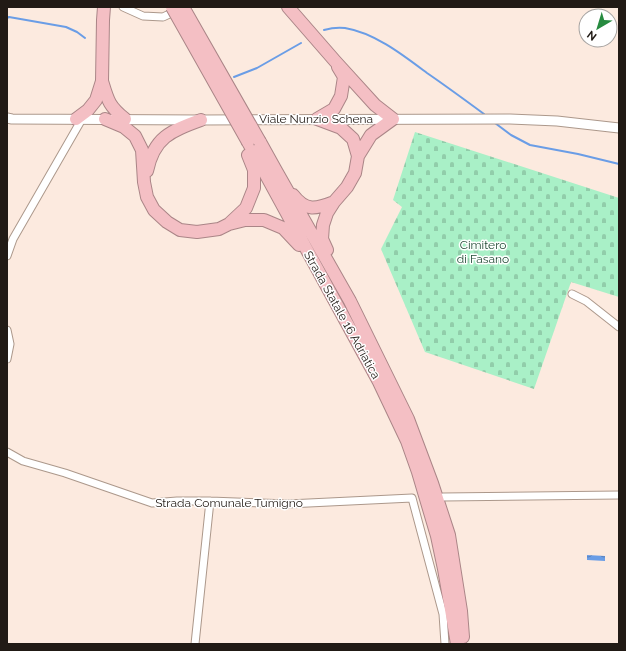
<svg xmlns="http://www.w3.org/2000/svg" width="626" height="651" viewBox="0 0 626 651" font-family="Raleway,sans-serif">
  <style>
    .cemetery { fill: url(#cemetery-stones) }
    .water { fill: url(#water-waves) }
    .lines { fill: none; stroke-linecap: round; stroke-linejoin: round }
    .stream { stroke: #6a9de6; stroke-width: 2 }
    .street-casing { stroke: #ac988b; stroke-width: 9 }
    .secondary-casing { stroke: #ac988b; stroke-width: 11 }
    .highway-casing { stroke: #aa8587; stroke-width: 14 }
    .street { stroke: #fff; stroke-width: 7 }
    .secondary { stroke: #fff; stroke-width: 9 }
    .highway { stroke: #f4bfc4; stroke-width: 12 }
    .highway-bridge-casing { stroke: #aa8587; stroke-width: 14; stroke-linecap: butt }
    .highway-bridge { stroke: #f4bfc4; stroke-width: 12 }
    .labels { text-anchor: middle; stroke-width: 3; stroke-linejoin: round; paint-order: stroke }
    .street-label { font-size: 12px; fill: #211a15; stroke: #fff }
    .park-label { font-size: 12px; fill: #204a34; stroke: #fff }
  </style>
  <defs>
    <pattern id="cemetery-stones" width="16" height="16" patternUnits="userSpaceOnUse"><rect width="16" height="16" fill="#a9f0c7"/><path d="M2 7V4a2 2 0 0 1 4 0v3zM10 15v-3a2 2 0 0 1 4 0v3z" fill="#91cdaa"/></pattern>
    <pattern id="water-waves" width="16" height="10" patternUnits="userSpaceOnUse"><rect width="16" height="10" fill="#6a9de6"/><path d="M0 5q4-4 8 0t8 0" fill="none" stroke="#577fb9"/></pattern>
  </defs>
  <rect width="100%" height="100%" fill="#fceadf"/>
  <path class="cemetery" d="M415,132L619,198V297L571,282L534,389L425,352L381,249L402,207L393,200Z"/>
  <path class="water" d="M587,555L605,556V561L587,560Z"/>
  <g class="lines">
    <path class="stream" d="M7,18L9,17L66,27L77,32L85,38
      M324,30C331,28 337,27 345,28C375,33 403,55 427,73C446,86 465,100 484,114
      M234,77L257,68L301,43
      M495,123L511,135L530,145L578,154L619,164"/>
    <defs>
      <path id="street" d="M123,7L143,16L163,17L178,10
        M7,256L13,239L82,119
        M572,294L586,301L619,327
        M7,330L10,344L7,359
        M7,452L23,461L65,473L152,503L177,501H210L288,504L412,498L443,614L445,644
        M443,497L619,495
        M195,644L210,501"/>
      <path id="secondary" d="M7,118L12,119L201,120L510,119L557,121L619,128"/>
      <path id="highway" d="M288,7L335,61L375,105L393,119L371,135L358,156L355,173L347,187L334,202L327,213L323,225L322,239L327,250
        M102,81C108,101 109,106 125,119
        M76,119L88,110L96,100L102,81L103,20L104,7
        M105,119L124,127L135,136L142,150L144,182L147,197L154,210L167,222L180,230L197,232L219,229L229,224L245,220H264L283,228L299,245
        M317,119L334,109L341,96L344,77L338,67
        M317,119L341,128L353,139L358,156
        M248,142L379,382L407,441L418,472L437,536L444,569L457,644
        M260,142L275,169L350,301L408,419L432,483L449,535L461,611L463,637
        M147,171C154,137 171,131 201,120
        M293,195C306,212 316,209 334,202
        M230,223L246,208L254,188V170L248,155"/>
    </defs>
    <use href="#street" class="street-casing"/>
    <use href="#secondary" class="secondary-casing"/>
    <use href="#highway" class="highway-casing"/>
    <use href="#street" class="street"/>
    <use href="#secondary" class="secondary"/>
    <use href="#highway" class="highway"/>
    <defs>
      <path id="highway-bridge" d="M172,7L248,142
        M183,7L260,142"/>
    </defs>
    <use href="#highway-bridge" class="highway-bridge-casing"/>
    <use href="#highway-bridge" class="highway-bridge"/>
  </g>
  <g class="labels">
    <g class="street-label">
      <text x="316" y="123">Viale Nunzio Schena</text>
      <text transform="translate(342 315) rotate(61)" y="4">Strada Statale 16 Adriatica</text>
      <text x="229" y="507">Strada Comunale Tumigno</text>
    </g>
    <g class="park-label">
      <text x="483" y="249">Cimitero<tspan x="483" dy="14">di Fasano</tspan></text>
    </g>
  </g>
  <rect width="626" height="651" fill="none" stroke="#211a15" stroke-width="16"/>
  <g transform="translate(598 28) rotate(218)"><circle r="19" fill="#ffffff" stroke="#a6a3a1"/>
  <path d="M0-3L7 15L0 10L-7 15Z" fill="#278b40"/>
  <text y="-6" font-size="11" font-weight="bold" text-anchor="middle" fill="#211a15">N</text>
  </g>
</svg>
